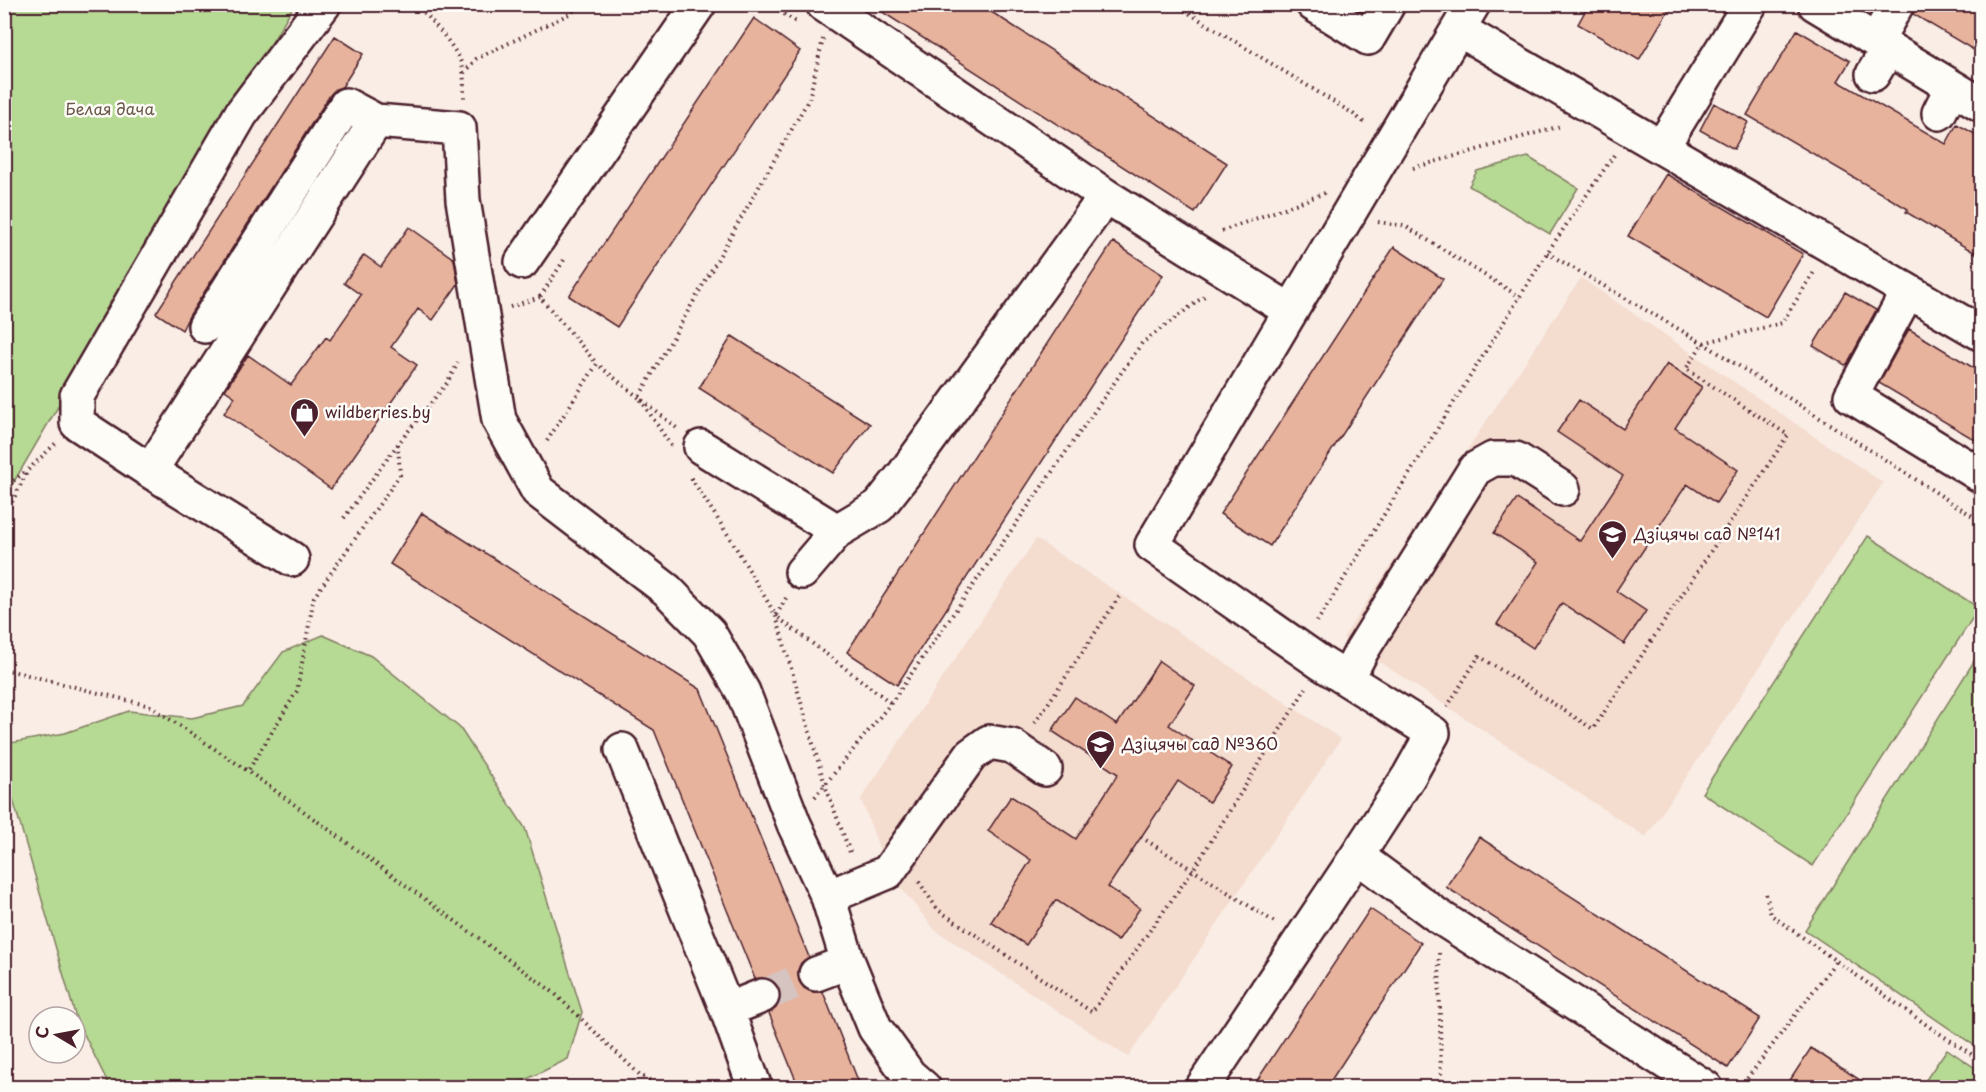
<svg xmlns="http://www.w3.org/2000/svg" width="1986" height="1092" viewBox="0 0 1986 1092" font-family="'Playpen Sans',sans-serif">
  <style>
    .built { fill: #f4dccf }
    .green { fill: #b6d994; stroke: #807c60; stroke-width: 1.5 }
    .building { fill: #e8b39d; stroke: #4a1f2b; stroke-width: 1.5 }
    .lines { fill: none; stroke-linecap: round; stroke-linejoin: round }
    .minor-tunnel { stroke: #d6c4c0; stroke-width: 33; stroke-dasharray: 33 16; stroke-linecap: butt }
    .minor-casing { stroke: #4a1f2b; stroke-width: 38 }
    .path { stroke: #4a1f2b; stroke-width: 4; stroke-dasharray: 1.5 4.5; stroke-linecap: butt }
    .minor { stroke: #fdfcf7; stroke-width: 33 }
    .labels { text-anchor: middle; stroke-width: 5; stroke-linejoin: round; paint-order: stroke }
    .park-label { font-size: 16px; fill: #6a574a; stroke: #fdfcf7 }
    .poi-label { font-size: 16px; fill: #4a1f2b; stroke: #fdfcf7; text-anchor: start }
  </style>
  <rect width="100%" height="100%" fill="#f9ede5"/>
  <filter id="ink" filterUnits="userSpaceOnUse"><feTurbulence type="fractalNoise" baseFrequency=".0167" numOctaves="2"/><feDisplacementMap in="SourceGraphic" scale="12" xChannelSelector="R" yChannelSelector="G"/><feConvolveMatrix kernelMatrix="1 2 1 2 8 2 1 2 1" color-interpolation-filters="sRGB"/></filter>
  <g filter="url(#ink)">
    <path class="built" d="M1581,278L1883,483L1646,837L1343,638Z
      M1036,539L1341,739L1128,1057L935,930L888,872L861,799Z"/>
    <path class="green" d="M4,5H294L5,497H4Z
      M1528,157L1578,188L1550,234L1469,186L1477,171Z
      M1868,536L1979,608L1813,866L1702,793Z
      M323,635L371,656L460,728L525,828L582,1012L568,1059L511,1087H110L76,1018L5,772V744L65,733L129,711L192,718L243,706L283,652Z
      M1981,650V1050L1805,930Z
      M1947,1049L1981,1072V1087H1921Z"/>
    <path class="building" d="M870,4H979L1227,163L1195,213Z
      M1589,4H1672L1639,60L1578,24Z
      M1916,4H1982V55L1913,14Z
      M754,18L800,51L617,327L569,296Z
      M1797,30L1850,61L1838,81L1946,144L1957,124L1982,138V257L1906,212L1908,209L1747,115Z
      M335,36L363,54L342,87L336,89L330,95L189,316L182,330L156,313Z
      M1714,103L1748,122L1734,149L1700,130Z
      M1666,174L1803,254L1766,317L1628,236Z
      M409,227L454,259L458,284L433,320L418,309L391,347L417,365L331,489L224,413L235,397L225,390L248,355L291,385L326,337L330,340L361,295L344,283L364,255L381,267Z
      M1113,242L1163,275L897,685L847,652Z
      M1394,247L1443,279L1270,546L1220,514Z
      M1845,292L1876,310L1847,364L1845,365L1813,346Z
      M1909,329L1982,373V444L1879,383Z
      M732,336L870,424L833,473L699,388Z
      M1667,364L1702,387L1675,428L1738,470L1716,503L1687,484L1616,591L1646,611L1624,644L1562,603L1533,648L1497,624L1538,562L1494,533L1517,499L1580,541L1623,476L1557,432L1579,400L1623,429Z
      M422,513L700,689L809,957L801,963L798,970L799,981L804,988L812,992H823L861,1088H799L769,1013L776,1008L780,999L779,989L774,982L765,978L755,979L654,730L390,564Z
      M1159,661L1195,686L1169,725L1232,767L1209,802L1178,781L1108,887L1140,908L1118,941L1056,900L1026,945L991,922L1031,860L988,831L1011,796L1076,839L1118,774L1052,731L1075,697L1117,725Z
      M1479,837L1760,1018L1728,1068L1446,887Z
      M1370,909L1421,943L1326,1088H1252Z
      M1811,1048L1872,1088H1785Z"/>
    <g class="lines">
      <path class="minor-tunnel" d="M762,996L816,974"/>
      <defs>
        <path id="minor" d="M324,4L241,114L77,396V423L150,471L376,121L459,128L463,200L499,420L538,491L667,590L709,633L743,692L794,824L828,897L848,962L875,1028L909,1075L924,1088
          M823,4L1106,196L1291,311
          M1313,4L1368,38L1388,4
          M1815,4L1982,105
          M1458,29L1982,334
          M1876,41L1897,4
          M1873,74L1888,49
          M1939,113L1952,87
          M1662,147L1750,4
          M522,262L699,4
          M1908,291L1851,396L1982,476
          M205,326L346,105L376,121
          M701,447L837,531
          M150,471L292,559
          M802,572L837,531L879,506L905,473L1106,196
          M1347,679L1362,650L1475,469L1493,459H1516L1563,489
          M622,750L727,1010L755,1088
          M1357,856L1438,916L1706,1088
          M828,897L888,872L971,755L989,742L1012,746L1045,769
          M816,974L848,962
          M727,1010L762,996
          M1202,1088L1357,856L1409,776L1433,733L1321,663L1152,545L1473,4"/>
      </defs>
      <use href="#minor" class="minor-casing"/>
      <path class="path" d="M416,4C430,19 459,49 463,69C464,78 464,89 464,98
        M769,4L796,22
        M1174,4L1352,113L1366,124
        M464,73L476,59L571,13L581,4
        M1413,168L1561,126
        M1378,222L1405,226L1520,297
        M1222,231L1325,193
        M1547,253L1703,343L1982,522
        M564,260L540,297L597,364
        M510,307L540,297
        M547,441L597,364L678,429
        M398,444L400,475L314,597L297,691L248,771L553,992L640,1075L664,1088
        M671,446L639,397L809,99L823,39
        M691,478L732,541L776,616L825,785L851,855
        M4,488L25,472
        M4,518L28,470L56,443
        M344,518L398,444L447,383L458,363
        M786,598L776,616L891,703
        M1317,622L1547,253L1614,155
        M4,669L150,706L248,771
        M1447,707L1479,656L1593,729L1788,435L1686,369L1703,343L1782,323L1814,272
        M1035,723L1121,594
        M815,797L891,703L1142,343L1206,295
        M1141,837L1276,923
        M919,882L938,910L1092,1012L1193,870L1306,688
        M1766,894L1771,915L1931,1028L1982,1061
        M1439,953L1441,1088
        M1740,1088L1836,961"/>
      <use href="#minor" class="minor"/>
    </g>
  </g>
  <defs>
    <symbol id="shop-pin" viewBox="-11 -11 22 30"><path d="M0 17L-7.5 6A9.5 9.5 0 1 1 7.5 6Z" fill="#4a1f2b" stroke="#fdfcf7"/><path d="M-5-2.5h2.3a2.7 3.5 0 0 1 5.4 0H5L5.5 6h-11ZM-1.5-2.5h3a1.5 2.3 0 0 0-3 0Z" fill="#fff"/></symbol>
    <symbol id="school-pin" viewBox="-11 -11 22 30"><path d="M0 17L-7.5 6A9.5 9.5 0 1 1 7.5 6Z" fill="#4a1f2b" stroke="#fdfcf7"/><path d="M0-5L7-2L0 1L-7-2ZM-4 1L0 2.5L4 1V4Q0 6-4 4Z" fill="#fff"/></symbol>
  </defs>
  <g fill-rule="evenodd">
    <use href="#shop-pin" x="288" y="396" width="33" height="45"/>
    <use href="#school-pin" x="1596" y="518" width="33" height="45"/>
    <use href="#school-pin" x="1084" y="728" width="33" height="45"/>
  </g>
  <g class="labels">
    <g class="park-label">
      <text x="110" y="115">Белая дача</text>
    </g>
    <g class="poi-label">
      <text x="325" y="418">wildberries.by</text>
      <text x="1634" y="540">Дзіцячы сад №141</text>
      <text x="1122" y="750">Дзіцячы сад №360</text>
    </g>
  </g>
  <rect width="1986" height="1092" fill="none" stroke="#fdfcf7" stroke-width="24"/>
  <rect x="12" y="12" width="1962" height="1068" fill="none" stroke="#4a1f2b" stroke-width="2" filter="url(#ink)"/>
  <g transform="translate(57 1035) rotate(280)"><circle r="28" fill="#fdfcf7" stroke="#b5a4a5" stroke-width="1.5"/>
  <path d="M0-4.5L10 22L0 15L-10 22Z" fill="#4a1f2b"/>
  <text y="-9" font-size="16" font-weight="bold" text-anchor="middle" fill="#4a1f2b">С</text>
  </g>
</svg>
